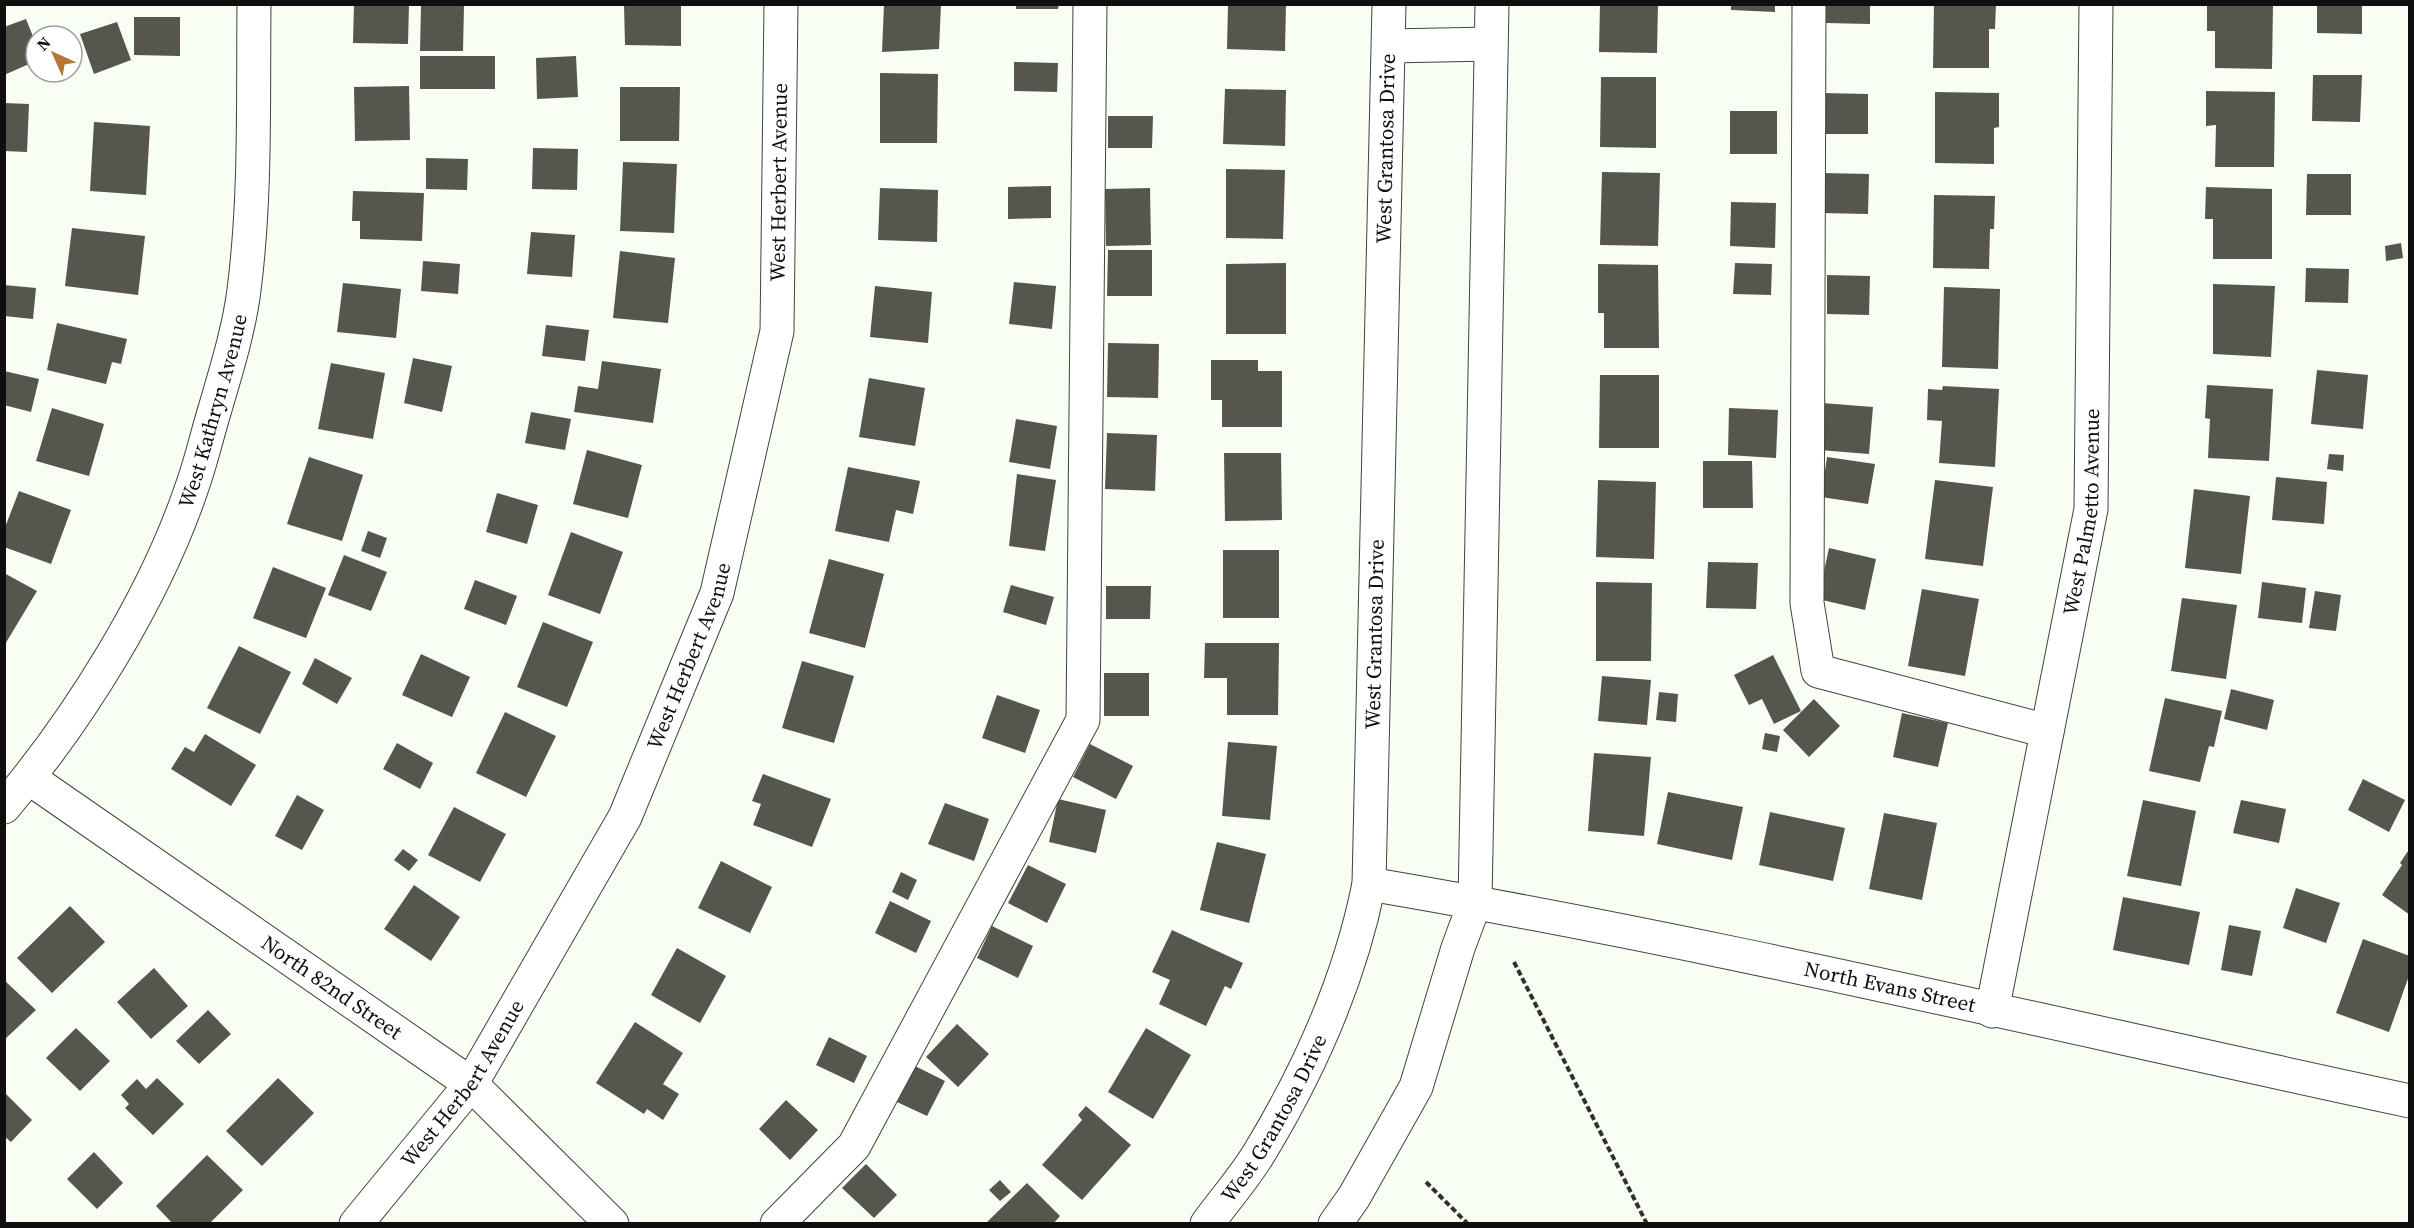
<svg xmlns="http://www.w3.org/2000/svg" width="2414" height="1228" viewBox="0 0 2414 1228" font-family="'Source Serif 4',serif">
  <style>
    .building { fill: #56564c }
    .lines { fill: none; stroke-linecap: round; stroke-linejoin: round }
    .minor-casing { stroke: #424242; stroke-width: 35 }
    .path { stroke: #313131; stroke-width: 4; stroke-dasharray: 6 3; stroke-linecap: butt }
    .minor { stroke: #fff; stroke-width: 33 }
    .labels { text-anchor: middle; stroke-width: 6; stroke-linejoin: round; paint-order: stroke }
    .street-label { font-size: 21px; fill: #0f0f0f; stroke: #fff }
  </style>
  <rect width="100%" height="100%" fill="#f9fef2"/>
  <path class="building" d="M354,4H409L408,44L353,43Z
    M624,4H681V46L625,45Z
    M884,4H941L939,49L882,52Z
    M1016,4H1059L1058,9H1016Z
    M1228,4H1286L1285,51L1227,49Z
    M1600,4H1658L1657,53L1599,52Z
    M1731,4H1775V12L1731,10Z
    M1826,4H1870V24L1826,23Z
    M1934,4H1996L1995,29H1989V68H1933Z
    M2207,4H2273L2272,69L2215,68V31H2207Z
    M2317,4H2362V34L2317,33Z
    M421,6H464L463,51H420Z
    M134,17H180V56L134,55Z
    M26,19L36,44V61L4,75V27Z
    M117,22L131,60L94,74L80,34Z
    M420,56H495V89H420Z
    M576,56L578,97L537,99L536,58Z
    M1014,62L1058,63L1057,92L1014,91Z
    M880,73L938,74L937,143H880Z
    M2313,75H2362L2360,122L2312,121Z
    M1601,77H1656V148L1600,147Z
    M409,86L410,140L355,141L354,87Z
    M620,87H680L679,141H620Z
    M1225,89L1286,90L1285,146L1223,144Z
    M2206,91L2275,92L2274,167H2215L2216,125L2206,126Z
    M1935,92L1999,93V127L1994,128V164L1935,163Z
    M1822,93L1868,94V134H1821Z
    M4,103L29,104L27,152L4,151Z
    M1730,111H1777V154H1730Z
    M1108,116H1153L1152,148H1108Z
    M94,122L150,126L146,195L90,191Z
    M533,148L578,149L577,190L532,189Z
    M426,158L468,159L467,190L426,189Z
    M623,162L677,164L674,233L620,231Z
    M1226,169L1285,170L1283,239L1226,238Z
    M1602,172L1660,173L1658,246L1600,245Z
    M1822,173L1869,174L1868,214L1822,213Z
    M2307,174H2351V215H2306Z
    M1051,186V218L1008,219V187Z
    M2206,187L2272,189V259H2213V219H2205Z
    M880,188L938,190L937,242L878,240Z
    M1150,188L1151,245L1106,246L1105,189Z
    M353,191L424,193L422,241L360,239V221H352Z
    M1934,195L1995,196L1994,229H1990L1989,269L1933,268Z
    M1731,202L1776,203L1775,248L1730,246Z
    M72,228L145,236L138,295L65,286Z
    M531,232L575,235L572,277L527,274Z
    M2401,243L2403,258L2386,261L2385,246Z
    M1108,250H1152V296H1107Z
    M620,251L675,258L668,323L613,318Z
    M423,261L460,264L458,294L421,291Z
    M1286,263V334H1226V264Z
    M1735,263L1772,264L1771,295L1733,294Z
    M1598,264L1658,265L1659,348H1604V313H1598Z
    M2306,268L2349,269L2348,303L2305,302Z
    M1827,275L1870,276L1869,315L1827,314Z
    M1014,282L1056,286L1052,329L1009,324Z
    M343,283L401,289L396,338L337,332Z
    M2213,284L2275,286L2271,357L2213,354Z
    M4,285L36,288L33,319L4,316Z
    M875,286L932,292L928,343L870,337Z
    M1944,287L2000,289L1998,369L1942,367Z
    M57,323L127,339L121,364L112,362L106,384L47,370Z
    M546,325L589,330L585,361L542,356Z
    M1108,343L1159,344L1158,398L1107,397Z
    M413,358L452,366L442,412L404,403Z
    M1211,360H1258V371H1282V427H1222V400H1211Z
    M602,361L661,369L653,423L574,412L578,386L598,389Z
    M331,363L385,373L373,439L318,429Z
    M2317,370L2368,375L2363,429L2311,424Z
    M4,371L39,379L31,412L4,405Z
    M1600,375H1659V448H1599Z
    M869,378L925,388L915,446L859,437Z
    M2207,385L2273,389L2269,461L2208,458L2210,419L2205,418Z
    M1943,386L1999,389L1995,467L1939,463L1942,421L1927,420L1928,389L1942,390Z
    M1822,403L1873,407L1869,454L1819,450Z
    M52,408L104,424L89,476L36,461Z
    M1729,408L1778,410L1776,458L1728,455Z
    M531,412L571,419L565,450L525,443Z
    M1016,419L1057,426L1050,469L1009,462Z
    M1107,433L1157,435L1155,491L1105,489Z
    M587,450L642,465L628,518L573,504Z
    M1224,453H1281L1282,520L1225,521Z
    M2329,454L2344,455L2343,471L2327,469Z
    M309,457L363,475L342,541L287,524Z
    M1827,457L1875,464L1868,504L1821,497Z
    M1703,461H1752L1753,508H1703Z
    M848,467L920,481L913,514L896,510L889,542L835,531Z
    M1017,474L1056,480L1045,551L1009,546Z
    M2276,477L2327,482L2324,524L2272,520Z
    M1598,480L1656,482L1654,559L1596,557Z
    M1935,480L1993,487L1983,566L1925,559Z
    M2194,489L2250,496L2241,574L2185,568Z
    M19,491L71,510L51,564L4,547V530Z
    M497,493L538,505L527,544L486,532Z
    M368,531L387,538L380,558L361,551Z
    M571,532L623,552L600,614L548,595Z
    M1829,548L1876,559L1865,610L1818,599Z
    M1223,550H1279V618H1223Z
    M344,555L387,572L371,611L328,595Z
    M829,559L884,574L865,648L809,633Z
    M1708,562L1758,563L1756,609L1706,608Z
    M273,567L326,588L306,638L253,618Z
    M4,573L37,591L4,646Z
    M475,580L517,596L506,625L464,609Z
    M1596,582L1652,583L1651,661H1596Z
    M2262,582L2306,588L2302,623L2258,618Z
    M1011,585L1054,597L1046,625L1003,612Z
    M1106,586H1151L1150,619H1106Z
    M1922,589L1979,599L1965,676L1908,666Z
    M2315,591L2341,595L2336,631L2309,628Z
    M2182,598L2237,605L2226,679L2171,671Z
    M543,622L593,642L567,707L517,687Z
    M1205,643H1279L1278,715H1227V678H1204Z
    M239,646L291,672L260,734L207,708Z
    M421,654L470,677L452,717L402,695Z
    M1773,655L1801,711L1774,724L1762,699L1749,705L1734,675Z
    M315,658L352,678L337,704L302,684Z
    M802,661L854,676L834,743L782,728Z
    M1104,673H1149V716H1104Z
    M1602,676L1651,680L1647,725L1598,721Z
    M2231,689L2274,700L2267,730L2224,719Z
    M1659,692L1678,694L1676,722L1656,720Z
    M997,695L1040,710L1025,753L982,738Z
    M2165,698L2222,711L2214,747L2209,746L2200,782L2149,771Z
    M1814,699L1840,726L1809,757L1783,730Z
    M505,712L556,736L526,797L476,773Z
    M1902,713L1948,723L1938,767L1893,757Z
    M1765,733L1780,736L1777,752L1762,749Z
    M205,734L256,765L231,806L171,769L185,747L194,752Z
    M1228,742L1277,746L1270,820L1222,816Z
    M397,743L433,763L420,789L383,769Z
    M1090,744L1133,766L1116,799L1073,777Z
    M1594,753L1651,757L1644,836L1588,831Z
    M763,774L831,799L812,847L753,825L761,804L752,801Z
    M2363,779L2405,800L2389,832L2348,810Z
    M1668,792L1743,807L1732,860L1657,844Z
    M297,795L324,810L302,850L275,836Z
    M1058,799L1106,810L1096,853L1049,842Z
    M2143,800L2196,811L2181,886L2127,876Z
    M2241,800L2286,809L2279,843L2233,833Z
    M945,803L989,819L974,861L928,844Z
    M454,807L506,834L480,882L428,855Z
    M1770,812L1845,828L1833,881L1759,865Z
    M1884,813L1937,823L1922,900L1869,889Z
    M1217,842L1266,854L1249,923L1200,910Z
    M2410,848V915L2382,895L2402,865L2400,863Z
    M403,849L418,860L409,871L394,860Z
    M721,861L772,887L750,933L698,908Z
    M1028,865L1066,884L1047,923L1008,903Z
    M901,872L917,880L908,900L892,892Z
    M414,885L460,917L431,961L384,929Z
    M2296,888L2340,903L2326,943L2283,928Z
    M2123,897L2200,912L2189,965L2113,950Z
    M890,901L931,921L916,953L875,933Z
    M70,906L105,942L52,993L17,958Z
    M2229,925L2261,931L2252,976L2221,970Z
    M992,926L1033,946L1018,978L977,958Z
    M1172,930L1243,963L1231,989L1225,986L1206,1026L1159,1004L1170,980L1152,972Z
    M2363,939L2410,956V973L2389,1032L2336,1013Z
    M677,948L726,976L700,1023L651,995Z
    M154,968L188,1006L151,1039L117,1002Z
    M4,980L36,1010L4,1040Z
    M208,1010L231,1034L199,1064L176,1041Z
    M635,1022L683,1053L663,1084L679,1094L663,1120L647,1109L644,1114L596,1083Z
    M957,1024L989,1054L958,1087L926,1057Z
    M76,1028L110,1061L80,1091L46,1058Z
    M1146,1028L1191,1055L1153,1119L1108,1092Z
    M829,1037L867,1056L854,1083L816,1065Z
    M915,1066L945,1081L927,1116L897,1102Z
    M157,1078L184,1104L153,1135L125,1108L129,1104L121,1095L137,1079L146,1089Z
    M278,1078L314,1113L262,1166L226,1131Z
    M4,1092L32,1120L11,1142L4,1136Z
    M786,1100L818,1130L790,1160L759,1129Z
    M1086,1106L1131,1145L1082,1200L1042,1165L1082,1120L1078,1115Z
    M94,1152L123,1183L97,1209L67,1179Z
    M207,1155L243,1190L209,1224H173L156,1206Z
    M866,1164L897,1195L874,1218L842,1188Z
    M1000,1180L1011,1192L1000,1201L989,1190Z
    M1027,1183L1060,1216L1053,1224H985Z"/>
  <g class="lines">
    <defs>
      <g id="minor">
        <path d="M1809,4L1807,603L1818,671L2047,731"/>
        <path d="M1389,46L1491,44"/>
        <path id="s1" d="M29,778L471,1084L612,1224"/>
        <path id="s2" d="M4,807C79,719 155,597 192,487C201,462 207,435 215,409C226,371 239,330 244,290C256,196 253,100 254,4"/>
        <path id="s3" d="M1369,884C1718,943 2064,1027 2410,1101"/>
        <path id="s4" d="M1992,1011L2091,509L2096,4"/>
        <path id="s5" d="M356,1224L471,1084L625,817L717,593L777,331L781,4"/>
        <path d="M777,1224L854,1146L1083,720L1090,4"/>
        <path id="s6" d="M1207,1224C1225,1199 1246,1176 1261,1150C1311,1067 1350,979 1369,884L1389,4"/>
        <path d="M1335,1224L1354,1197L1416,1087L1458,948L1475,902L1492,4"/>
      </g>
    </defs>
    <use href="#minor" class="minor-casing"/>
    <path class="path" d="M1514,962L1647,1224
      M1426,1182L1468,1224"/>
    <use href="#minor" class="minor"/>
  </g>
  <g class="labels">
    <g class="street-label">
      <text dy="7" stroke="none"><textPath href="#s6" startOffset="1116">West Grantosa Drive</textPath></text>
      <text dy="7" stroke="none"><textPath href="#s5" startOffset="1149">West Herbert Avenue</textPath></text>
      <text dy="7" stroke="none"><textPath href="#s2" startOffset="452">West Kathryn Avenue</textPath></text>
      <text dy="7" stroke="none"><textPath href="#s4" startOffset="508">West Palmetto Avenue</textPath></text>
      <text dy="7" stroke="none"><textPath href="#s6" startOffset="630">West Grantosa Drive</textPath></text>
      <text dy="7" stroke="none"><textPath href="#s5" startOffset="663">West Herbert Avenue</textPath></text>
      <text dy="7" stroke="none"><textPath href="#s1" startOffset="368">North 82nd Street</textPath></text>
      <text dy="7" stroke="none"><textPath href="#s3" startOffset="531">North Evans Street</textPath></text>
      <text dy="7" stroke="none"><textPath href="#s5" startOffset="177">West Herbert Avenue</textPath></text>
      <text dy="7" stroke="none"><textPath href="#s6" startOffset="126">West Grantosa Drive</textPath></text>
    </g>
  </g>
  <rect width="2414" height="1228" fill="none" stroke="#0f0f0f" stroke-width="12"/>
  <g transform="translate(54 54) rotate(315)"><circle r="28" fill="#ffffff" stroke="#9f9f9f" stroke-width="1.5"/>
  <path d="M0-4.5L10 22L0 15L-10 22Z" fill="#b37832"/>
  <text y="-9" font-size="16" font-weight="bold" text-anchor="middle" fill="#0f0f0f">N</text>
  </g>
</svg>
